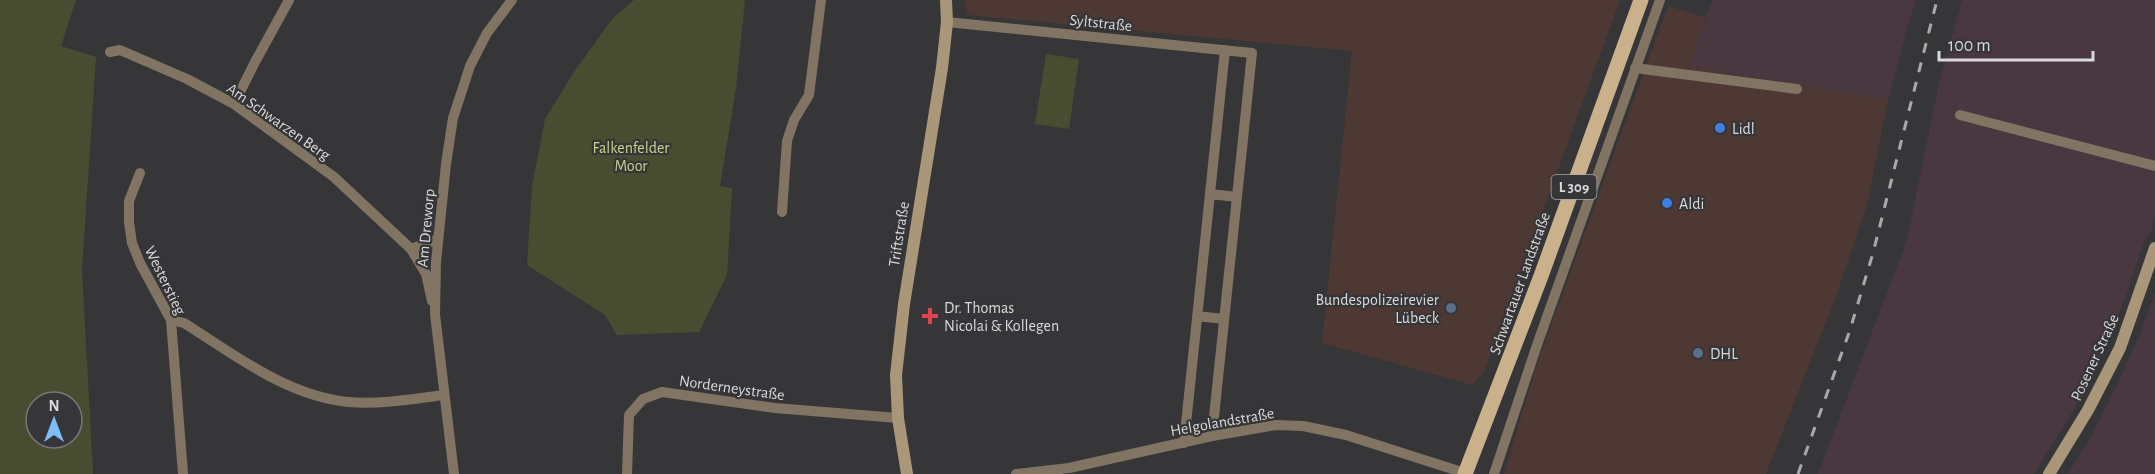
<svg xmlns="http://www.w3.org/2000/svg" width="2155" height="474" viewBox="0 0 2155 474" font-family="'Alegreya Sans',sans-serif">
  <style>
    .commercial { fill: #4d3834 }
    .industrial { fill: #4a3841 }
    .green { fill: #484d31; fill-rule: evenodd }
    .lines { fill: none; stroke-linecap: round; stroke-linejoin: round }
    .street { stroke: #817462; stroke-width: 10 }
    .secondary { stroke: #aa9779; stroke-width: 12 }
    .primary { stroke: #cab18b; stroke-width: 15 }
    .rail { stroke: #a9a9ab; stroke-width: 3; stroke-dasharray: 10 10; stroke-linecap: butt }
    .shop-dot { fill: #3f7fe0; stroke: #363639; stroke-width: 2 }
    .service-dot { fill: #5c6f8a; stroke: #363639; stroke-width: 2 }
    .health-dot { fill: #e0444e; stroke: #363639; stroke-width: 2 }
    .labels { text-anchor: middle; stroke-width: 4.5; stroke-linejoin: round; paint-order: stroke }
    .shield { fill: #363639; stroke: #a9a9ab; stroke-width: 1.5 }
    .shield-label { font-size: 15px; font-weight: bold; fill: #dadadc }
    .street-label { font-size: 16px; fill: #dadadc; stroke: #363639 }
    .poi-label { font-size: 16px; fill: #dadadc; stroke: #363639; text-anchor: start }
    .park-label { font-size: 16px; fill: #c7d489; stroke: #363639 }
  </style>
  <rect width="100%" height="100%" fill="#363639"/>
  <path class="commercial" d="M964,0H1620L1484,372L1472,385L1322,343L1352,51L967,15Z
    M1668,6L1706,18L1690,66L1888,100L1867,205L1837,294L1766,474H1504L1538,361Z"/>
  <path class="industrial" d="M1712,0H1915L1888,100L1689,66Z
    M1962,0H2155V215L2152,232L2146,236L2123,304L2107,343L2077,404L2034,474H1818L1906,243L1940,79Z
    M2155,293V474H2068L2093,433L2122,374L2139,337Z"/>
  <path class="green" d="M0,0H76L61,46L96,57L82,270L93,474H0ZM36,402H72V438H36Z
    M634,0H745L736,88L720,186L732,188L727,275L699,332L617,335L605,315L527,265L532,186L545,119L572,75L612,19Z
    M1046,54L1079,59L1069,129L1035,124Z"/>
  <g class="lines">
    <path class="street" d="M947,22L1252,53L1212,436
      M110,52L120,50L187,79L234,104L334,177L411,249L426,274L432,301
      M1635,68L1797,89
      M234,104L255,62L289,0
      M1960,115L2155,166
      M140,173L129,201V222L132,243L140,263L171,320L183,474
      M1210,194L1237,197
      M782,212L787,141L794,120L809,95L821,0
      M411,249L438,239
      M1197,316L1224,319
      M171,320L184,323C235,355 287,396 348,402C380,405 413,399 444,395
      M1184,443L1225,50
      M454,474L435,314L436,262L446,164L453,118L470,66L487,33L512,0
      M627,474L629,415L643,399L662,392L775,408L898,418
      M1016,474L1069,468L1212,436L1276,425L1303,426L1346,435L1468,474
      M1494,474L1537,345L1660,0"/>
    <path class="secondary" d="M907,474L898,418L896,375L904,304L942,68L947,22L946,0
      M2049,474L2088,410L2120,348L2155,248"/>
    <path class="primary" d="M1465,474L1541,276L1641,0"/>
    <path class="rail" d="M1798,474L1850,330L1873,253L1937,0"/>
  </g>
  <g class="shop-dot">
    <circle cx="1720" cy="128" r="6"/>
    <circle cx="1667" cy="203" r="6"/>
  </g>
  <g class="service-dot">
    <circle cx="1451" cy="308" r="6"/>
    <circle cx="1698" cy="353" r="6"/>
  </g>
  <path class="health-dot" d="M927 307h6v6h6v6h-6v6h-6v-6h-6v-6h6z"/>
  <g class="labels">
    <rect class="shield" x="1551.5" y="175" width="45" height="24" rx="4.5"/>
    <g class="shield-label">
      <text x="1574" y="192">L 309</text>
    </g>
    <g class="street-label">
      <text transform="translate(1101 22) rotate(6)" y="6">Syltstraße</text>
      <text transform="translate(279 121) rotate(35)" y="6">Am Schwarzen Berg</text>
      <text transform="translate(425 228) rotate(-85)" y="6">Am Dreworp</text>
      <text transform="translate(898 234) rotate(-81)" y="6">Triftstraße</text>
      <text transform="translate(166 280) rotate(64)" y="6">Westerstieg</text>
      <text transform="translate(1519 283) rotate(-70)" y="6">Schwartauer Landstraße</text>
      <text transform="translate(2094 357) rotate(-65)" y="6">Posener Straße</text>
      <text transform="translate(732 387) rotate(8)" y="6">Norderneystraße</text>
      <text transform="translate(1222 421) rotate(-10)" y="6">Helgolandstraße</text>
    </g>
    <g class="poi-label">
      <text x="1732" y="134">Lidl</text>
      <text x="1679" y="209">Aldi</text>
      <text x="1439" y="305" text-anchor="end">Bundespolizeirevier<tspan x="1439" dy="18">Lübeck</tspan></text>
      <text x="944" y="313">Dr. Thomas<tspan x="944" dy="18">Nicolai &amp; Kollegen</tspan></text>
      <text x="1710" y="359">DHL</text>
    </g>
    <g class="park-label">
      <text x="631" y="153">Falkenfelder<tspan x="631" dy="18">Moor</tspan></text>
    </g>
  </g>
  <g transform="translate(54 420)"><circle r="28" fill="#363639" stroke="#78787a" stroke-width="1.5"/>
  <path d="M0-4.5L10 22L0 15L-10 22Z" fill="#7fbdfa"/>
  <text y="-9" font-size="16" font-weight="bold" text-anchor="middle" fill="#dadadc">N</text>
  </g>
  <path d="M1939 51v9h154v-9" fill="none" stroke="#dadadc" stroke-width="3"/>
  <text x="1948" y="51" font-size="18" fill="#dadadc" stroke="#363639" stroke-width="4.5" paint-order="stroke">100 m</text>
</svg>
